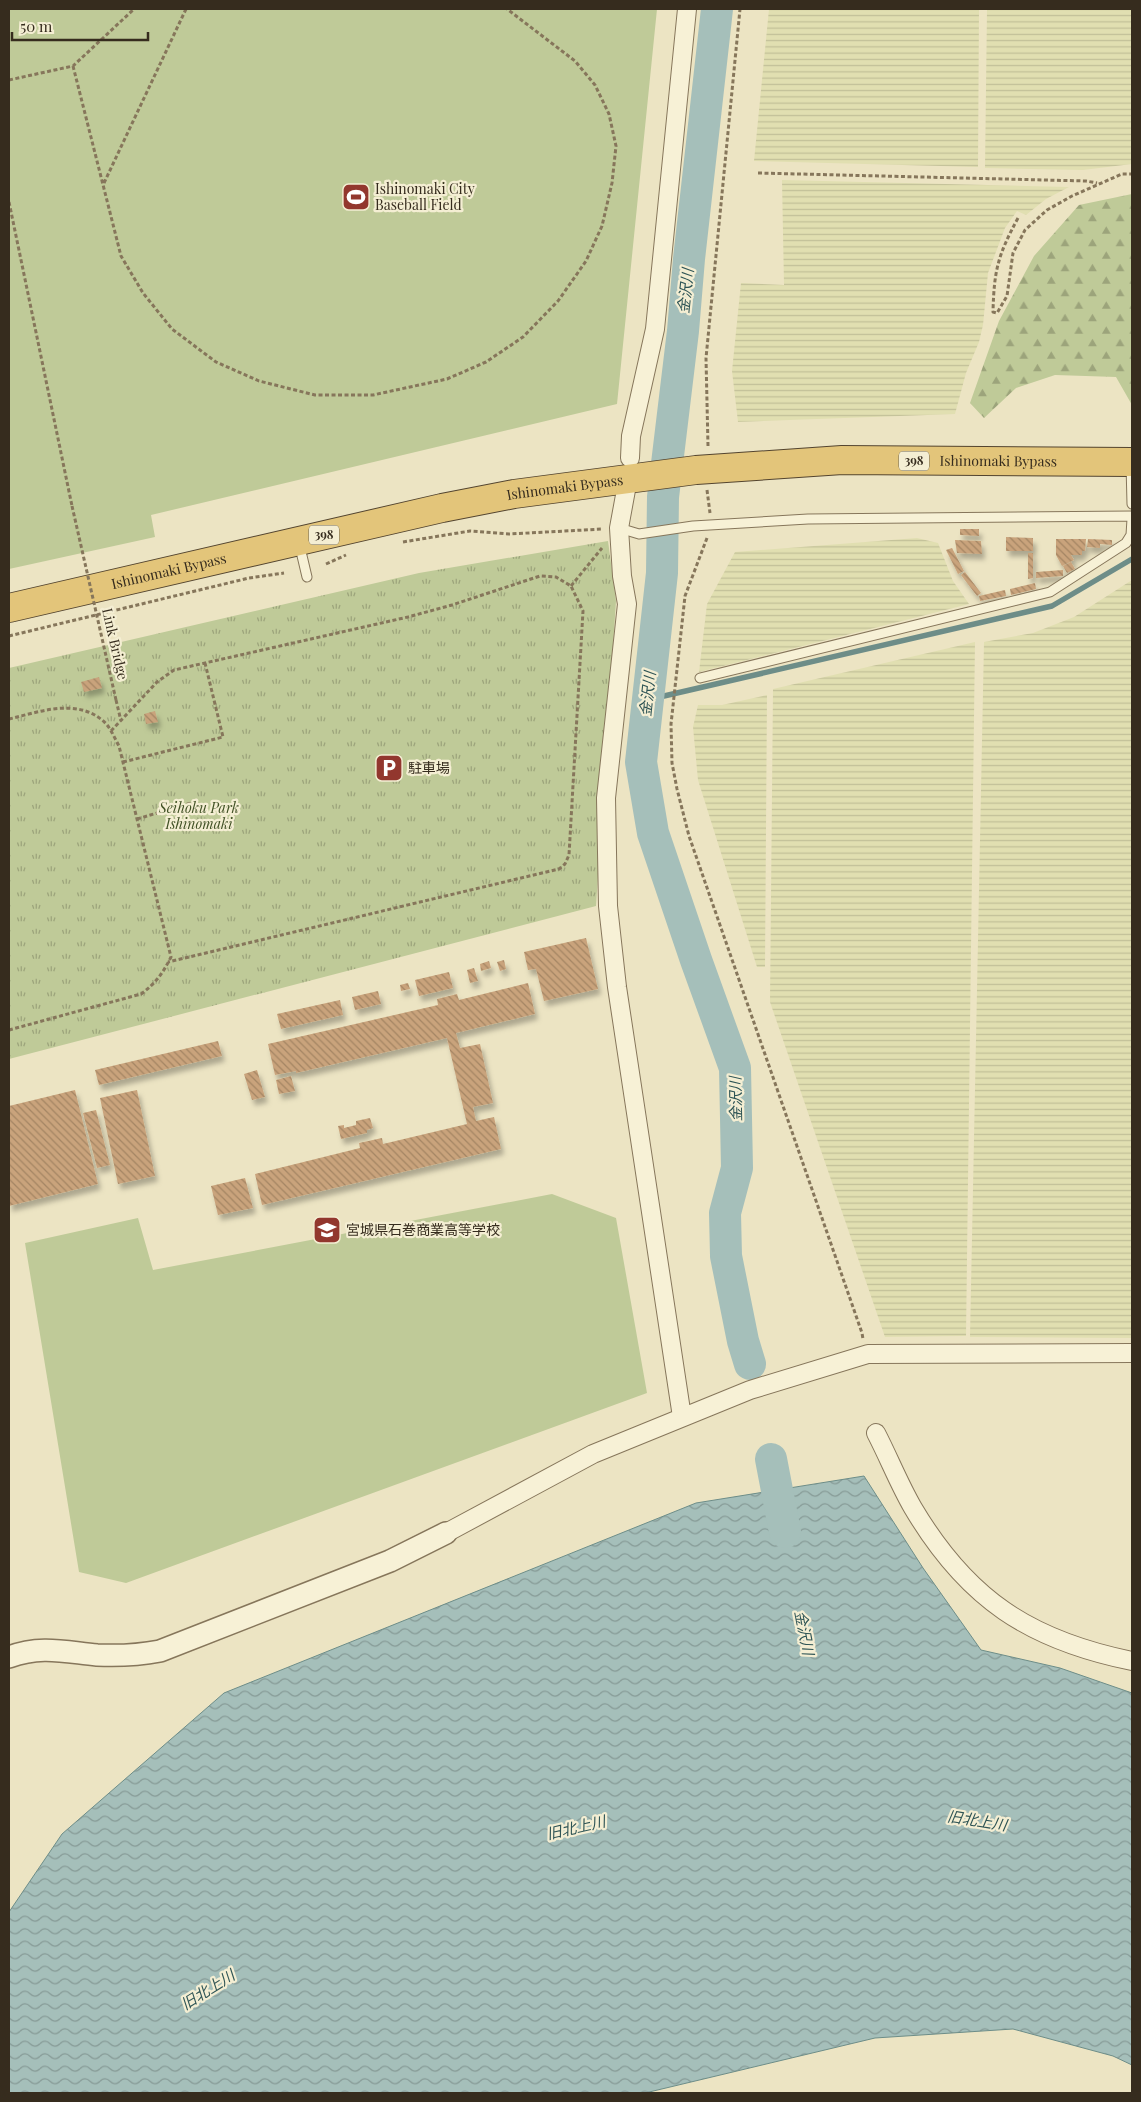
<svg xmlns="http://www.w3.org/2000/svg" width="1141" height="2102" viewBox="0 0 1141 2102" font-family="'Playfair Display','Noto Sans JP',serif">
  <style>
    .farmland { fill: url(#farmland-rules) }
    .forest { fill: url(#forest-firs) }
    .park { fill: url(#park-tufts) }
    .pitch { fill: #bfca98 }
    .water { fill: url(#water-waves); stroke: #6d8d88 }
    .lines { fill: none; stroke-linecap: round; stroke-linejoin: round }
    .stream { stroke: #6d8d88; stroke-width: 5.5 }
    .river { stroke: #a5bfba; stroke-width: 32 }
    .building { fill: url(#building-back-hatch); filter: url(#shadow) }
    .service-casing { stroke: #86765b; stroke-width: 11 }
    .minor-casing { stroke: #86765b; stroke-width: 20 }
    .tertiary-casing { stroke: #86765b; stroke-width: 24 }
    .trunk-casing { stroke: #53442f; stroke-width: 30 }
    .path { stroke: #86765b; stroke-width: 3; stroke-dasharray: 4 2.5; stroke-linecap: butt }
    .service { stroke: #f7f1d6; stroke-width: 9 }
    .minor { stroke: #f7f1d6; stroke-width: 18 }
    .tertiary { stroke: #f7f1d6; stroke-width: 21 }
    .trunk { stroke: #e3c57a; stroke-width: 28 }
    .path-bridge { stroke: #86765b; stroke-width: 3; stroke-dasharray: 4 2.5; stroke-linecap: butt }
    .labels { text-anchor: middle; stroke-width: 4.5; stroke-linejoin: round; paint-order: stroke }
    .shield { fill: #f4eed3; stroke: #6f6654; stroke-width: 1 }
    .shield-label { font-size: 12px; font-weight: bold; fill: #362c1e }
    .poi-label { font-size: 14px; fill: #362c1e; stroke: #f4eed3; text-anchor: start }
    .street-label { font-size: 14px; fill: #362c1e; stroke: #f4eed3 }
    .park-label { font-size: 14px; font-style: italic; fill: #425226; stroke: #f4eed3 }
    .water-label { font-size: 15px; font-style: italic; fill: #2e5455; stroke: #f4eed3 }
  </style>
  <defs>
    <pattern id="farmland-rules" width="6" height="5" patternUnits="userSpaceOnUse" patternTransform="scale(1.25)"><rect width="6" height="5" fill="#e1dfb1"/><path d="M0 2.5h6" fill="none" stroke="#c2c098"/></pattern>
    <pattern id="forest-firs" width="22" height="20" patternUnits="userSpaceOnUse" patternTransform="scale(1.25)"><rect width="22" height="20" fill="#bfca98"/><path d="M5 1l3.5 6h-7zM16 11l3.5 6h-7z" fill="#9ca47b"/></pattern>
    <pattern id="park-tufts" width="24" height="20" patternUnits="userSpaceOnUse" patternTransform="scale(1.25)"><rect width="24" height="20" fill="#bfca98"/><path d="M3 7l-1-3M5 7V3M7 7l1-3M15 17l-1-3M17 17v-4M19 17l1-3" fill="none" stroke="#9ca47b"/></pattern>
    <pattern id="water-waves" width="16" height="10" patternUnits="userSpaceOnUse" patternTransform="scale(1.25)"><rect width="16" height="10" fill="#a5bfba"/><path d="M0 5q4-4 8 0t8 0" fill="none" stroke="#879b97"/></pattern>
    <pattern id="building-back-hatch" width="6" height="6" patternUnits="userSpaceOnUse" patternTransform="scale(1.25)"><rect width="6" height="6" fill="#c9a37b"/><path d="M-1 5l2 2M0 0l6 6M5-1l2 2" fill="none" stroke="#a48564"/></pattern>
    <filter id="shadow"><feDropShadow dx="3" dy="5.5" stdDeviation="2.5" flood-color="#0004"/></filter>
  </defs>
  <rect width="100%" height="100%" fill="#ece4c3"/>
  <path class="farmland" d="M769,9H979L978,167L754,161Z
    M987,9H1132V164L1083,170L985,168Z
    M782,180L1069,187L1046,199L1026,215L1017,211L1005,228L988,273L983,325L979,342L966,373L955,414L738,422L732,371L741,283L784,285Z
    M917,538L938,543L953,581L969,604L699,672L707,604L735,552Z
    M1132,580V1338L970,1337L984,642L1033,633L1074,617Z
    M975,642L966,1336L885,1337L770,1002L773,689Z
    M767,695L765,967H757L698,780L693,727L698,705H722Z"/>
  <path class="forest" d="M1132,194V405L1116,377L1055,375L1016,388L984,418L970,403L999,321L1034,256L1079,205Z"/>
  <path class="park" d="M608,541L616,601L596,906L9,1059V668L419,573Z"/>
  <path class="pitch" d="M9,9H657L617,404L151,515L155,537L9,569Z
    M552,1194L616,1218L647,1393L126,1583L79,1572L25,1243L138,1218L153,1270Z"/>
  <path class="water" d="M864,1476L923,1568L981,1650L1060,1668L1132,1693V2065L1113,2056L1013,2029L875,2038L645,2093H9V1912L62,1834L224,1693L696,1503Z"/>
  <g class="lines">
    <path class="stream" d="M649,696H664L1052,606L1132,559"/>
    <path class="river" d="M717,9L689,259L683,331L663,497L662,573L641,762L653,833L696,960L735,1068L737,1168L725,1213L726,1256L743,1341L750,1364
      M771,1459L785,1532"/>
  </g>
  <path class="building" d="M960,529H979V536L960,535Z
    M1006,537L1033,538V551H1006Z
    M1056,539H1086L1085,551H1082V555H1071L1074,560L1062,566L1056,555Z
    M1088,539L1112,540V545L1100,544V548L1087,547Z
    M955,540L981,541L982,554L957,553Z
    M952,548L964,571L958,574L946,550Z
    M1028,553H1033V578L1028,579Z
    M1071,562L1075,569L1067,573L1063,566Z
    M1063,570V576L1036,578V572Z
    M965,572L981,593L977,596L961,575Z
    M1035,583L1036,589L1011,595L1010,589Z
    M1005,590L1006,596L980,601L979,596Z
    M99,677L102,688L84,692L81,682Z
    M155,711L158,722L146,724L144,714Z
    M586,938L598,989L544,1001L536,969L528,970L524,952Z
    M504,960L506,969L500,971L497,962Z
    M489,961L491,968L481,971L480,964Z
    M474,968L478,981L470,983L467,970Z
    M449,972L453,988L419,996L415,980Z
    M408,983L410,989L401,991L400,985Z
    M528,983L535,1014L456,1033L460,1048L480,1044L493,1103L473,1107L476,1121L494,1117L501,1149L262,1205L255,1174L360,1148L359,1143L382,1138L383,1144L467,1124L447,1038L296,1073V1071L275,1075L268,1044L438,1005L437,999L457,994L459,1000Z
    M378,991L381,1004L355,1010L352,997Z
    M340,1000L343,1015L281,1029L277,1014Z
    M218,1041L222,1056L99,1085L95,1070Z
    M257,1070L265,1097L252,1100L244,1074Z
    M291,1076L295,1091L279,1094L276,1080Z
    M75,1090L98,1184L9,1206V1106Z
    M137,1090L155,1176L118,1184L100,1098Z
    M96,1110L110,1165L97,1168L83,1113Z
    M370,1118L373,1128L367,1130V1133L341,1139L338,1126L344,1125V1128L356,1125V1121Z
    M245,1178L253,1208L218,1215L211,1186Z"/>
  <g class="lines">
    <defs>
      <path id="service" d="M1131,464L1132,504
        M619,528L639,534L693,526L808,519L1132,516
        M299,543L307,577
        M700,678L1050,592L1126,543L1131,535L1132,519"/>
      <path id="minor" d="M630,458L631,436L655,329L687,9
        M628,479L619,528L622,576L627,604L606,798L608,906L617,987L682,1417
        M876,1433C889,1458 899,1484 913,1508C967,1599 1029,1640 1132,1661
        M446,1533L593,1454L750,1390L868,1354L1132,1353"/>
      <path id="tertiary" d="M9,1657C41,1645 65,1652 97,1655C118,1656 139,1655 160,1651L390,1561L446,1533"/>
      <g id="trunk">
        <path id="s1" d="M9,608L442,508L514,494L696,470L842,460L1132,462"/>
      </g>
    </defs>
    <use href="#service" class="service-casing"/>
    <use href="#minor" class="minor-casing"/>
    <use href="#tertiary" class="tertiary-casing"/>
    <use href="#trunk" class="trunk-casing"/>
    <path class="path" d="M73,66L121,256L143,293L172,329L216,362L259,381L315,395H373L447,379L486,362L523,337L558,301L586,261L602,226L612,183L616,146L609,114L595,85L575,61L507,9
      M9,80L73,66L134,9
      M758,173L1086,181L1097,183
      M104,183L186,9
      M9,202L72,506
      M1018,218C998,255 994,270 993,312L997,313L1007,296L1013,253L1025,230L1047,210L1072,196L1122,174H1132
      M708,446L706,358L740,9
      M707,490L710,513
      M707,538L685,596L671,724L672,763L677,789L689,836L862,1333L863,1339
      M403,542L470,531L509,534L603,529
      M326,564L346,555
      M571,586L602,548
      M9,636L249,578L284,573
      M116,700L121,721
      M9,719C39,712 75,698 102,720C110,726 114,737 119,746L171,957C163,973 156,983 141,994L9,1030
      M111,731L157,682L174,670L408,617L452,605L540,576L556,577L571,586L583,611L569,855L565,864L559,869L168,962
      M123,762L223,737L205,663
      M137,819L191,803"/>
    <use href="#service" class="service"/>
    <use href="#minor" class="minor"/>
    <use href="#tertiary" class="tertiary"/>
    <use href="#trunk" class="trunk"/>
    <path class="path-bridge" d="M72,506L116,700"/>
  </g>
  <defs>
    <symbol id="stadium-square" viewBox="-11 -11 22 22"><rect x="-9" y="-9" width="18" height="18" rx="4" fill="#92372e" stroke="#f4eed3"/><path d="M0-5a6.5 5 0 1 0 0 10a6.5 5 0 1 0 0-10ZM-3.5-1.8h7v3.6h-7Z" fill="#fff"/></symbol>
    <symbol id="parking-square" viewBox="-11 -11 22 22"><rect x="-9" y="-9" width="18" height="18" rx="4" fill="#92372e" stroke="#f4eed3"/><path d="M-3.5-5.5H1a3.5 3.5 0 0 1 0 7H-1V5.5H-3.5ZM-1-3.4V-.6H.8a1.4 1.4 0 0 0 0-2.8Z" fill="#fff"/></symbol>
    <symbol id="school-square" viewBox="-11 -11 22 22"><rect x="-9" y="-9" width="18" height="18" rx="4" fill="#92372e" stroke="#f4eed3"/><path d="M0-5L7-2L0 1L-7-2ZM-4 1L0 2.5L4 1V4Q0 6-4 4Z" fill="#fff"/></symbol>
  </defs>
  <g fill-rule="evenodd">
    <use href="#stadium-square" x="340" y="181" width="32" height="32"/>
    <use href="#parking-square" x="373" y="752" width="32" height="32"/>
    <use href="#school-square" x="311" y="1214" width="32" height="32"/>
  </g>
  <g class="labels">
    <g class="shield">
      <rect x="899" y="451.5" width="30" height="19" rx="4"/>
      <rect x="309" y="525.5" width="30" height="19" rx="4"/>
    </g>
    <g class="shield-label">
      <text x="914" y="465">398</text>
      <text x="324" y="539">398</text>
    </g>
    <g class="poi-label">
      <text x="375" y="194">Ishinomaki City<tspan x="375" dy="16">Baseball Field</tspan></text>
      <text x="408" y="773">駐車場</text>
      <text x="346" y="1235">宮城県石巻商業高等学校</text>
    </g>
    <g class="street-label">
      <text dy="5" stroke="none"><textPath href="#s1" startOffset="1004">Ishinomaki Bypass</textPath></text>
      <text dy="5" stroke="none"><textPath href="#s1" startOffset="569">Ishinomaki Bypass</textPath></text>
      <text dy="5" stroke="none"><textPath href="#s1" startOffset="164">Ishinomaki Bypass</textPath></text>
      <text transform="translate(115 644) rotate(77)" y="5">Link Bridge</text>
    </g>
    <g class="park-label">
      <text x="199" y="813">Seihoku Park<tspan x="199" dy="16">Ishinomaki</tspan></text>
    </g>
    <g class="water-label">
      <text transform="translate(686 291) rotate(-84)" y="5">金沢川</text>
      <text transform="translate(648 694) rotate(-84)" y="5">金沢川</text>
      <text transform="translate(736 1099) rotate(-91)" y="5">金沢川</text>
      <text transform="translate(804 1633) rotate(79)" y="5">金沢川</text>
      <text transform="translate(977 1821) rotate(9)" y="5">旧北上川</text>
      <text transform="translate(576 1828) rotate(-13)" y="5">旧北上川</text>
      <text transform="translate(208 1990) rotate(-32)" y="5">旧北上川</text>
    </g>
  </g>
  <rect width="1141" height="2102" fill="none" stroke="#362c1e" stroke-width="20"/>
  <path d="M12 32v8h136v-8" fill="none" stroke="#362c1e" stroke-width="2.5"/>
  <text x="20" y="32" font-size="15" fill="#362c1e" stroke="#f4eed3" stroke-width="4" paint-order="stroke">50 m</text>
</svg>
